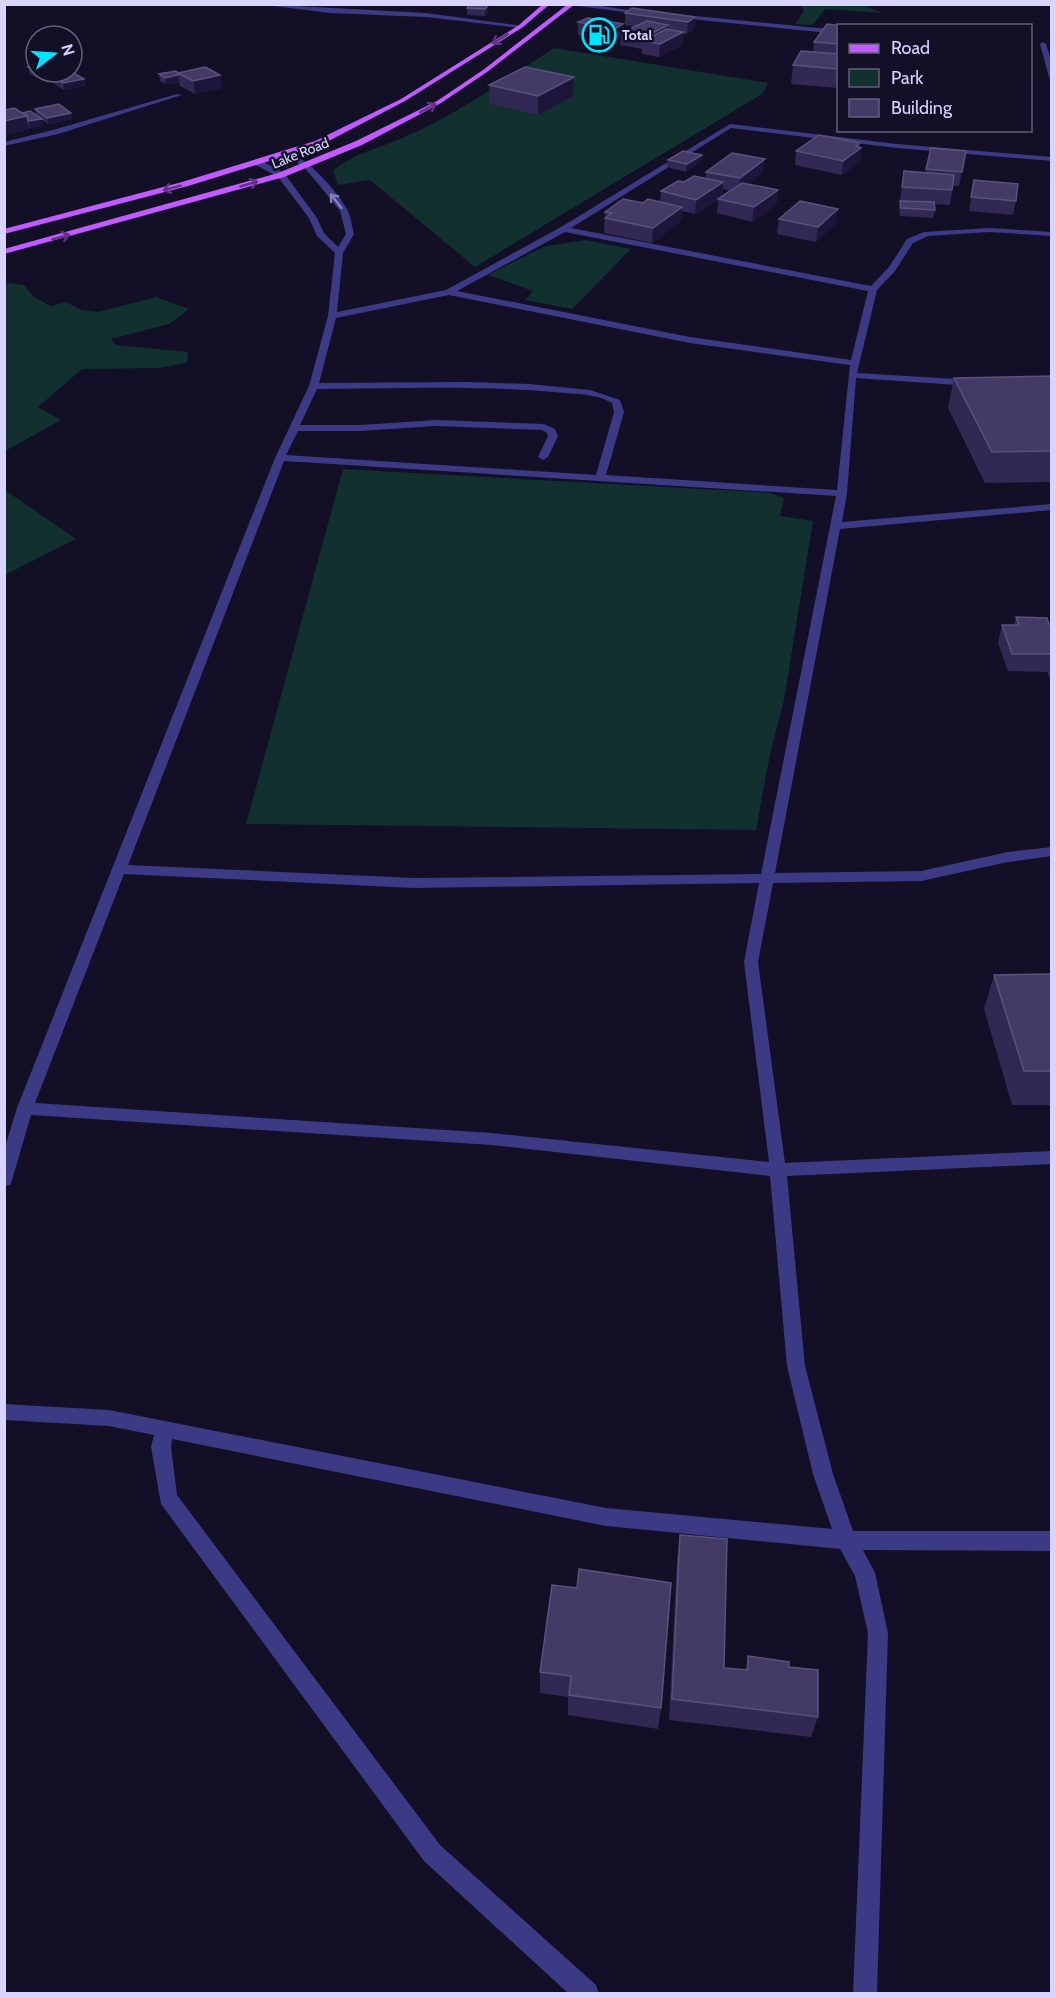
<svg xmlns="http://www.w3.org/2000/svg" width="1056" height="1998" viewBox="0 0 1056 1998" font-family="Cabin,sans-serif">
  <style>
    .green { fill: #12302f }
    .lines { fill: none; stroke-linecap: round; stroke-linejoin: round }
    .minor { fill: #3d3a85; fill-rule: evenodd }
    .major { fill: #c25bff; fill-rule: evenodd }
    .wall { fill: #312854; fill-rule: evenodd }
    .shaded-wall { fill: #1d163a }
    .building { fill: #433a66; stroke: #5a527e; stroke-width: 1.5 }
    .oneway { stroke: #623188 }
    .oneway2 { stroke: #837fbc }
    .labels { text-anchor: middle; stroke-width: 5; stroke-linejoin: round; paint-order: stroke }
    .far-poi-label { font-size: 14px; font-weight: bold; fill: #d9d4ff; stroke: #130f26; text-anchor: start }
    .far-street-label { font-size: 14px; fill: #d9d4ff; stroke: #130f26 }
  </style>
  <rect width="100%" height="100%" fill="#130f26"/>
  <path class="green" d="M801,5H861L883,13L825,9L813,25L795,24L804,11Z
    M554,48L769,83L762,94L475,267L370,180L338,185L333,171C354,152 386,147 411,134C462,111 507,79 554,48Z
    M585,240L631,249L572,309L525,300L533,291L488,275L543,247Z
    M8,283L24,285L34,297L51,306L66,302L81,310L98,312L156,297L189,309L169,324L111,339L116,345L188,352L187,363L158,368L82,369L38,407L61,420L5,451L4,284Z
    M343,469L771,493L784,498L780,516L813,521L784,700L770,754L756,830L246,824Z
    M5,490L76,539L5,575Z"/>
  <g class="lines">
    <path class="minor" d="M258,4L426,13L524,26L521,28L426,17L330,13Z
      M563,4H587L650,13L647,15Z
      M674,14L838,30V34L672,17Z
      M1043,42L1046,44L1052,63V79L1049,77L1040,44Z
      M177,94L182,95L58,134L4,146V142L53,130Z
      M730,124L897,144L1052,157V161L897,148L731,128L571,228L871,286L889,267L907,239L924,232L990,228L1052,232V236L990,232L928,236L913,243L895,271L877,290L857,373L972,380L977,383L972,386L856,378L847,493L842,522L1052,504V510L840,529L775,873L921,871L1008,852L1052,847V856L1008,862L921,881L773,883L758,962L785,1163L1052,1151V1164L787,1176L805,1366L833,1474L853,1531H1052V1551L863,1550L875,1573L888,1633L877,1994H853L868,1633L855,1576L840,1549L606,1526L172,1439L171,1447L177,1495L440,1845L596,1985L599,1994H569L424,1861L161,1504L151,1447L154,1435L109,1426L4,1420V1404L109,1410L606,1508L832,1529L813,1474L787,1366L770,1176L492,1145L31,1115L12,1180L10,1185L4,1186V1150L17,1108L275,458L309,386L328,316L335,253L317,236L309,218L278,177L256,165V161H262L284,173L317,218L324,233L338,247L346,234L340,211L320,186L303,166L282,155V151C302,151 339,193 348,211C351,218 352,227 354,234L343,253L337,312L446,290L561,227ZM565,232L868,291L851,360L690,337L457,291ZM449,295L690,343L850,365L837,490L606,475L624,412L620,400L590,390L529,384L468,382L319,383L336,318ZM406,388C456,387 505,388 554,392C574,394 595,393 612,403L614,412L596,475L286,455L298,431H360L436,426L542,430L547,433L548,436L538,457L543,460L548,457L558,436L555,429L544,424L436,420L360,425H300L317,389ZM284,461L836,496L761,874L414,878L128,865ZM124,874L414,888L759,883L744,962L769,1162L492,1133L35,1103Z"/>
    <path class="major" d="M543,4H550L523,27L405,101L321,145L188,186L4,234V229L182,182L315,141L401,99L519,25Z
      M568,4H575L487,72L441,103L362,145L284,177L4,254V249L278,173L356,141L437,101L483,70Z"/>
  </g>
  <path class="wall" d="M488,5V12L485,16L467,15V8Z
    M625,13L695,17L694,29L687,34H683L682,45L659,57L642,54V49L620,45L621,37L614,41L578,35V22L588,18L623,32L634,27L625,25Z
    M838,26V88L791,84L793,65L813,52L814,42Z
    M36,66V72H46L47,77L39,79L30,74L28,67Z
    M179,73L220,75L222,88L195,94L180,86L179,82L166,84L160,81L159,74Z
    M48,75L86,86L64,90L50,81Z
    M574,77L573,96L538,115L490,104L489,85Z
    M35,109L73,119L48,124L42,120L43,126L29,128V129L4,135V110L36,115Z
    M860,143V147L861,148L860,162L842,175L795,165L796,151Z
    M931,148L966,151L959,186H953L950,205L934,204L935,210L933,218L900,216L899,208L904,171L926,172Z
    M702,155L701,162L686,172L667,167L668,160Z
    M706,172L763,173L749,184L778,190L776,205L752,222L717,213L718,200L695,214L682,211L681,221L652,243L604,233L605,212L643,203L660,202L661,191L706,178ZM723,189L730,191L722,196Z
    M974,180L1016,201L1013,215L969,211Z
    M779,219L836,223L816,242L777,234Z
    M1052,376V482L985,483L948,408L954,378Z
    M1016,617L1052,624V683L1048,675V672L1008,671L998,643L1002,625H1014Z
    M1052,974V1105H1012L984,1009L994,975Z
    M680,1535L724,1668L745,1670L748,1656L789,1667L818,1717L811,1737L669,1720L677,1558Z
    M552,1585L661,1708L658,1729L568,1715V1697L540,1693V1672Z"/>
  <path class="shaded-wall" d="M488,5V12L485,16V9Z
    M695,17L694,29L687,34L688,22Z
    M623,24V33H621V37L614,41V29Z
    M668,25L667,37L644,42L645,37Z
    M683,32L682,45L659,57L660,44Z
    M38,72H46L47,77L39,79Z
    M178,75L179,82L166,84L165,78Z
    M220,75L222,88L195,94L193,81Z
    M574,77L573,96L538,115V96Z
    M84,79L86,86L64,90L63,83Z
    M71,113L73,119L48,124L47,118Z
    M27,116L29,129L4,135V121Z
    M42,119L43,126L30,129L29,122Z
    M860,143L859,149L861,148L860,162L842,175L843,161L856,146Z
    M702,155L701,162L686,172L687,164Z
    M765,159L763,173L739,193L740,178Z
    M723,182L722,197L695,214L696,200Z
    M778,190L776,205L752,222L754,207Z
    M682,207L681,221L652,243L653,228Z
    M838,209L836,223L816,242L818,227Z"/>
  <path class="building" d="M470,4H473L488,5L485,9L467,8Z
    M632,8L695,17L688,22L625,13Z
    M588,18L623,24L614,29L578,22Z
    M647,21L668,25L645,37L621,33Z
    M827,24L844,26H838V44L814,42Z
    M666,29L683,32L660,44L643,41Z
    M801,51L838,54V69L793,65Z
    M36,66V71L28,67Z
    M205,67L220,75L193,81L178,73Z
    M525,67L574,77L538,96L489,85Z
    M176,71L179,73H178V75L165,78L159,74Z
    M62,72H72L84,79L63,83L48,75Z
    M59,104L71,113L47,118L35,109Z
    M14,108L27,116L4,121V110Z
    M30,111L42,119L28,121L27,116L22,113Z
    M819,135L860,143L856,146L861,148L843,161L796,151Z
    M931,148L966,151L962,172L926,169Z
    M683,151L702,155L687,164L668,160Z
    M732,153L765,159L740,178L706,172Z
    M904,171L954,175L952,190L902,187Z
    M694,176L723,182L696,200L661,191L678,181L684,182Z
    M974,180L1018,184L1016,201L971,197Z
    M742,183L778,190L754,207L718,199Z
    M623,199L643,203L648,199L682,207L653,228L605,218L612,213L605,212Z
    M800,201L838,209L818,227L779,219Z
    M900,201L934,202L935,210L901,208Z
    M1052,376V451L992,452L954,378Z
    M1016,617L1047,618L1049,624H1052V654H1012L1002,625H1019Z
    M1052,974V1071H1024L994,975Z
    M680,1535L727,1539L724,1668L748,1670V1656L789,1662V1667L818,1670V1717L672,1699Z
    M579,1569L671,1583L661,1708L569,1695L571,1676L540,1672L552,1585L577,1588Z"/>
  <defs><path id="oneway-shaft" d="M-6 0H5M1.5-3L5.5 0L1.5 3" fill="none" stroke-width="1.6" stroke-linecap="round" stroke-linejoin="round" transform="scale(1.5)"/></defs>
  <g class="oneway">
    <use href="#oneway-shaft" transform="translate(500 39) rotate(148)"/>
    <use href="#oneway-shaft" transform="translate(428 108) rotate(-28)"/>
    <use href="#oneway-shaft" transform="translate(249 184) rotate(-16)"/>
    <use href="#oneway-shaft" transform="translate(172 188) rotate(165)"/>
    <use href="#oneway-shaft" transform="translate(61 237) rotate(-15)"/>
  </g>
  <use class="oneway2" href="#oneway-shaft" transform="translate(336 201) rotate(-128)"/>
  <defs>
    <symbol id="fuel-ring" viewBox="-11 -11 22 22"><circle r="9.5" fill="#130f26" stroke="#00e5ff" stroke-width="1.5"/><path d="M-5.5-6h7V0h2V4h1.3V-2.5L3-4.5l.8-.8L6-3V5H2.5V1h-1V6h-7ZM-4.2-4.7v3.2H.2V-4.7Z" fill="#00e5ff"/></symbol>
  </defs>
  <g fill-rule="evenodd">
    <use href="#fuel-ring" x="580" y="16" width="38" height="38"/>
  </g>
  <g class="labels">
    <g class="far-poi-label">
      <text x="622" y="40">Total</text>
    </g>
    <g class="far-street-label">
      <text transform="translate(300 153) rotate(-22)" y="5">Lake Road</text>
    </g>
  </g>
  <rect width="1056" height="1998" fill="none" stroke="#d9d4ff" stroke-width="12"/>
  <rect x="837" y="24" width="195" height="108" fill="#130f26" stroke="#625e7d" stroke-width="1.5"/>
  <rect x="849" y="44" width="30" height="9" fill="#c25bff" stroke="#625e7d" stroke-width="1.5"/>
  <text x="891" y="54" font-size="18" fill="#d9d4ff">Road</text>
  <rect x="849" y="69" width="30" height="18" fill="#12302f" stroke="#625e7d" stroke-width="1.5"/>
  <text x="891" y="84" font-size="18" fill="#d9d4ff">Park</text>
  <rect x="849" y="99" width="30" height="18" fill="#433a66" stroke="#625e7d" stroke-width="1.5"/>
  <text x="891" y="114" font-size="18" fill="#d9d4ff">Building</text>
  <g transform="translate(54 54) rotate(73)"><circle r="28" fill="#130f26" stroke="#625e7d" stroke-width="1.5"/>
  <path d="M0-4.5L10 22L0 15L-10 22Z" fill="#00e5ff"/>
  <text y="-9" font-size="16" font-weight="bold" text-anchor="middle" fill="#d9d4ff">N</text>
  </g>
</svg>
